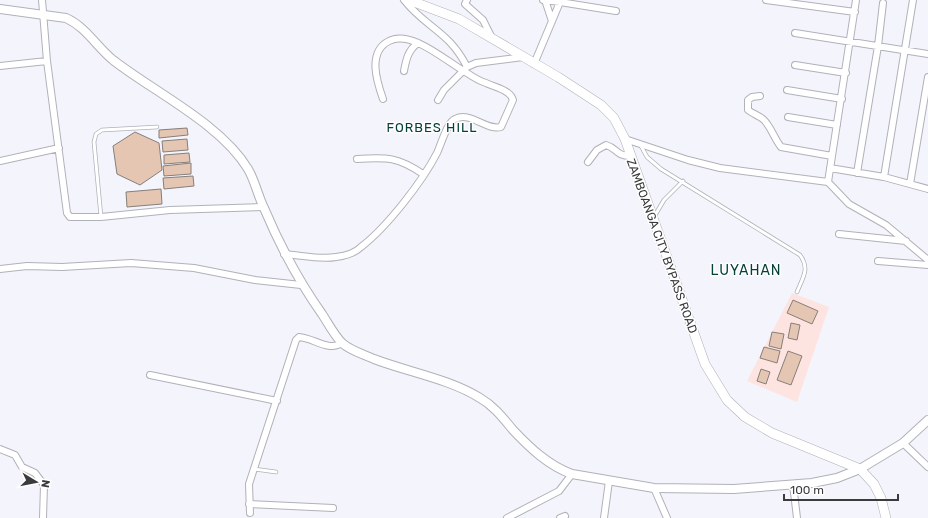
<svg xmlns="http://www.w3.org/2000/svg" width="928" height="518" viewBox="0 0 928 518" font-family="Rubik,sans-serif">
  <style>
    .education { fill: #fee4e0 }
    .building { fill: #e4c6b2; stroke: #867f7b }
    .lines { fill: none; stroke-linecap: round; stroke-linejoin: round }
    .service-casing { stroke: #b0b2b9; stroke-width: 4.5 }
    .minor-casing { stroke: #b0b2b9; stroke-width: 8 }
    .tertiary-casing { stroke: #b0b2b9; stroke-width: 10 }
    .secondary-casing { stroke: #b0b2b9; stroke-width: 10 }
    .service { stroke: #fff; stroke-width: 3 }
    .minor { stroke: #fff; stroke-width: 6 }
    .tertiary { stroke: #fff; stroke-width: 8 }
    .secondary { stroke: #fff; stroke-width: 9 }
    .labels { text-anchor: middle; stroke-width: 3; stroke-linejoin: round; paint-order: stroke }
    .street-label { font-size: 12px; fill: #3a3b3d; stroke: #fff }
    .neighbourhood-label { font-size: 13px; letter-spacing: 1px; fill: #054137; stroke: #fff }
    .quarter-label { font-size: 14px; letter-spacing: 1px; fill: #054137; stroke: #fff }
  </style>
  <rect width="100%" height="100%" fill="#f3f4fc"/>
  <path class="education" d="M792,293L829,307L797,402L747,381Z"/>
  <path class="building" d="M187,128L188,135L159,138V130Z
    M135,132L159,143L162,170L140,185L117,174L113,146Z
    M187,139L188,150L163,152L162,141Z
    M189,153L190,162L164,164V155Z
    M191,163V174L164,176L163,166Z
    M193,176L194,186L164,189L163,178Z
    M161,189L162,204L127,207L126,192Z
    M793,300L818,311L812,324L787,313Z
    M791,323L800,325L797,340L788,338Z
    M772,332L784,334L781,349L769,346Z
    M764,347L780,351L777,363L760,358Z
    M788,351L802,356L791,385L777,380Z
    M761,369L770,372L766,384L757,381Z"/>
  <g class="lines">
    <defs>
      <path id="service" d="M640,144L647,157L661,169L800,255C810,269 803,277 797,292
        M101,217L94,142L96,134L102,130L157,127
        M654,217L664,200L683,181
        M254,469L276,472"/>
      <path id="minor" d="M42,0L47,61L67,213L70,217H101L170,210L263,207
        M404,0C426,28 449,31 467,67
        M467,0L465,4L483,20L492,38
        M543,0L560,2
        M545,0L552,21
        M766,0L855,12
        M795,33L928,54
        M534,64L560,2L616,11
        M795,65L846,73
        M0,66L47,61
        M404,71C406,60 408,50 418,43
        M787,90L842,99
        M760,96L752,97L748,100V110C753,114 760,116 764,120C771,127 774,138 781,147L832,156
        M438,100L444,90L467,67L476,63L523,57
        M788,117L837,125
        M625,139L688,160L720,168L828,182L849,204L886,225L928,260
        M357,159C387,157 398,157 423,174
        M0,161L59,148
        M588,162L597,150L606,145C617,148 616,156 630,156
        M830,168L884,177L928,189
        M857,173L878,46L883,3
        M884,177L913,0
        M828,182L856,0
        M910,184L928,77
        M839,234L906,241
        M284,254C301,255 319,260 336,257C344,256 355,253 361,247C387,227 422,182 437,153C441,145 447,122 455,119C471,111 486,131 501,127L513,100C512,97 511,95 508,93C502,88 492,86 486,83C479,81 473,77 467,73C447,62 411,29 389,41C367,52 377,82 383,99
        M878,261L928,265
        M0,269L27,266L62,267L131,263L194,268L255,280L301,285
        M150,375L277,401
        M903,443L928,467
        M0,449L15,455L22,467L35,473L44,485L43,518
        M793,484L797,518
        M654,488L667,518
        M249,504L333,508
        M250,513L249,484L296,340L299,337C314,338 328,352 342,343
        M507,518L559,491L572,474
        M560,518L565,516
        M604,518L609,481"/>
      <path id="tertiary" d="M0,9L66,18C86,27 96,46 113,60C154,92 221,124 248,169C255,181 258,196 264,208C280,246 298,280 322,314C328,323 334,335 342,343C351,351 363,354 374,359C408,372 450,379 480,398C494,406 503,418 513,430C530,448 549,466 572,474L654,488L734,489L812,483L837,478L860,469L903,443L928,420"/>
      <path id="secondary" d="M409,0L459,19L558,77L601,105L614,118L625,139L705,364L727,400L745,417L772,433L860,469L874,484L881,498L886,518"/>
    </defs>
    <use href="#service" class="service-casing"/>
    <use href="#minor" class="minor-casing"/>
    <use href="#tertiary" class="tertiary-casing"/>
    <use href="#secondary" class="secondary-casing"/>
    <use href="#service" class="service"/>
    <use href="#minor" class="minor"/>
    <use href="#tertiary" class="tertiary"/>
    <use href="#secondary" class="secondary"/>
  </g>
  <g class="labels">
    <g class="street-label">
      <text transform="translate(662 246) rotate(70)" y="4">ZAMBOANGA CITY BYPASS ROAD</text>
    </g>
    <g class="neighbourhood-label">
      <text x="432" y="132">FORBES HILL</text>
    </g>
    <g class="quarter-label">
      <text x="746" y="275">LUYAHAN</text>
    </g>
  </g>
  <g transform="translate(36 482) rotate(100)" stroke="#ffffff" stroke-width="3" paint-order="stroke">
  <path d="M0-3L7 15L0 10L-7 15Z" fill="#3a3b3d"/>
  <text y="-6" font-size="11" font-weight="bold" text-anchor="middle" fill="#3a3b3d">N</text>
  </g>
  <path d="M784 494v6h114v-6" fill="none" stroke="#3a3b3d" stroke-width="2"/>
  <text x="790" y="494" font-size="12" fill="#3a3b3d" stroke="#ffffff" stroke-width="3" paint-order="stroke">100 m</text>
</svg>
